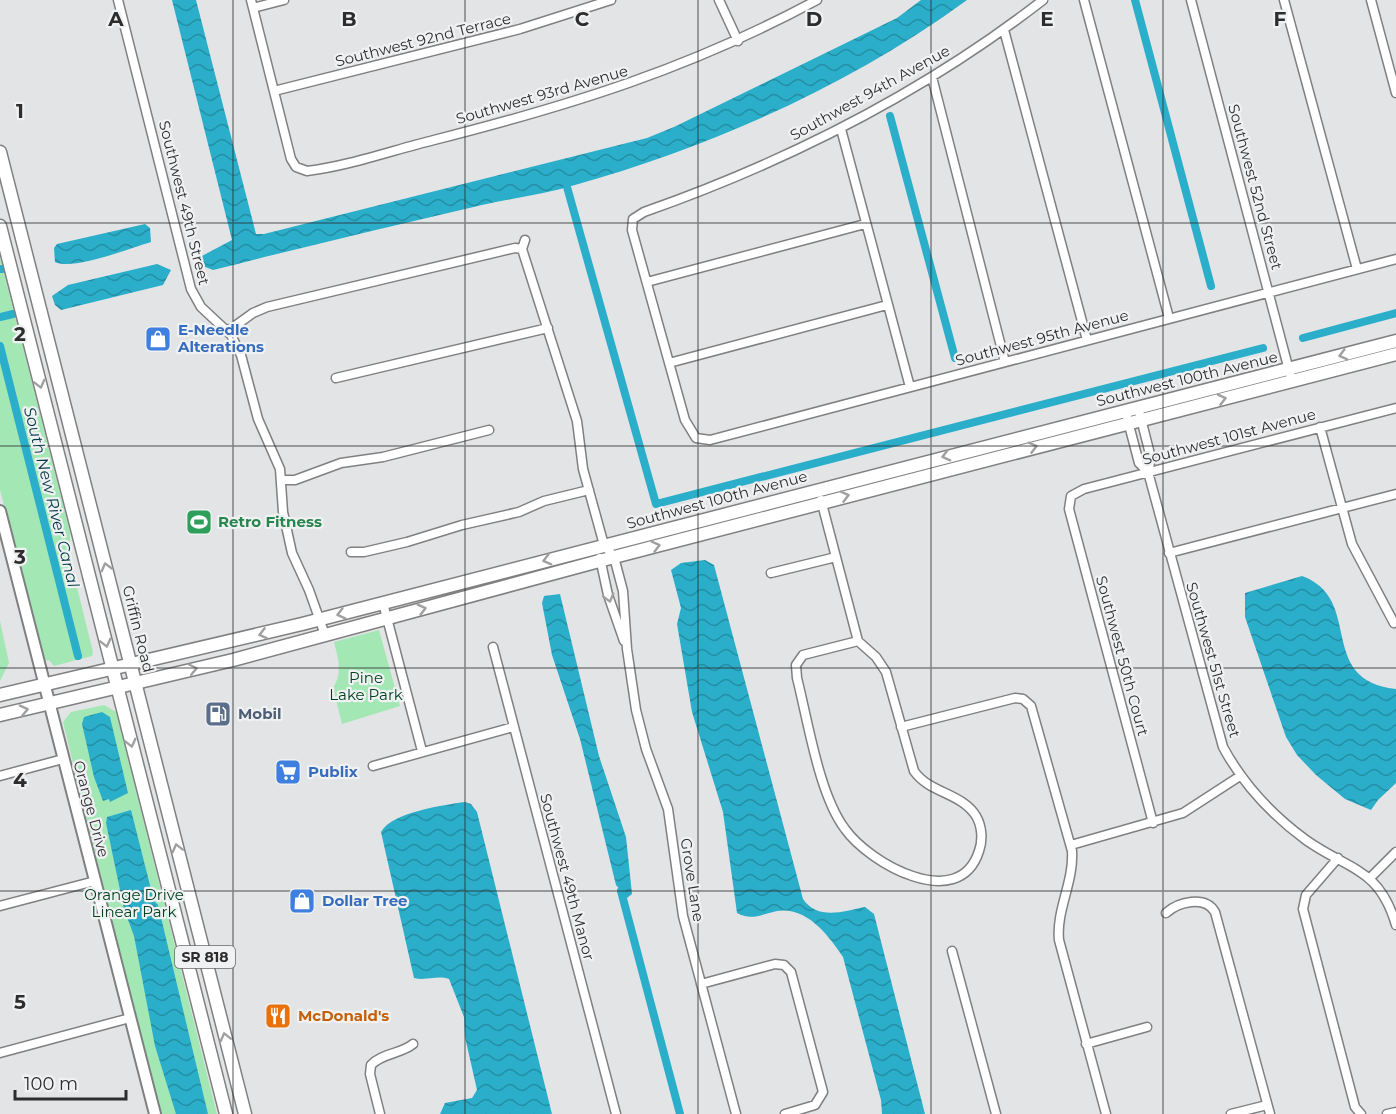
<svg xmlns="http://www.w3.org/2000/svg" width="1396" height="1114" viewBox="0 0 1396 1114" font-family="Montserrat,sans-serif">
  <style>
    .green { fill: #a3e7b5 }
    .water { fill: url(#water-waves) }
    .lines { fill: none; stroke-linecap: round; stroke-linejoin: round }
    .canal { stroke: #2aaeca; stroke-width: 8 }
    .minor-casing { stroke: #808082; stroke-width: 11 }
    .tertiary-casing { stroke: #808082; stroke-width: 14 }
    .secondary-casing { stroke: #808082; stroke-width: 15 }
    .primary-casing { stroke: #808082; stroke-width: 15 }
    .minor { stroke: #fff; stroke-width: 8 }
    .tertiary { stroke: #fff; stroke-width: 10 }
    .secondary { stroke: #fff; stroke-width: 12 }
    .primary { stroke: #fff; stroke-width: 12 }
    .oneway { stroke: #a0a0a1 }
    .grid { fill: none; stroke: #2d2d2e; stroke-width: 1.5; stroke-opacity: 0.55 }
    .labels { text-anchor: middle; stroke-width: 4.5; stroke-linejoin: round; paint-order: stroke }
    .shield { fill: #f0f1f2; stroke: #686869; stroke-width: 1.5 }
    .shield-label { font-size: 14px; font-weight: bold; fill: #2d2d2e }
    .street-label { font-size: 15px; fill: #2d2d2e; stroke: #f0f1f2 }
    .shop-label { font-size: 15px; font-weight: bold; fill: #366cbe; stroke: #f0f1f2; text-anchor: start }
    .leisure-label { font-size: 15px; font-weight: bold; fill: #27864d; stroke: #f0f1f2; text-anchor: start }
    .park-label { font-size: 15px; fill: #00401d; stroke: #f0f1f2 }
    .service-label { font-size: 15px; font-weight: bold; fill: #4e5e75; stroke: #f0f1f2; text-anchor: start }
    .food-label { font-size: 15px; font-weight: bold; fill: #c56008; stroke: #f0f1f2; text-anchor: start }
    .water-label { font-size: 16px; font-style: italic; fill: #003844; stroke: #f0f1f2 }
    .grid-label { font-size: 20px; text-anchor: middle; font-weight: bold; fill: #2d2d2e; stroke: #f0f1f2; stroke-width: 4.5; stroke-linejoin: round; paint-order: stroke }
  </style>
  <defs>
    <pattern id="water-waves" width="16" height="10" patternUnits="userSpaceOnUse" patternTransform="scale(1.5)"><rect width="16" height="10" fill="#2aaeca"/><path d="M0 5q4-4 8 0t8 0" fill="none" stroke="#248ea4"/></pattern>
  </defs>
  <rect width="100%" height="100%" fill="#e3e4e5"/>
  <path class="green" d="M0,257L70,532V559L93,652L92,656L54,666L49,660L44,661L0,490Z
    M0,621L9,663L0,681Z
    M379,630L400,706L342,724L333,688C343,672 338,658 334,642Z
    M104,705L116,712L119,723L217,1114H159L63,722L71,712Z"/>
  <path class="water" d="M172,0H196L256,234H264L647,138L674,127L897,18L921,0H967C851,85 713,146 575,185C545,194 513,198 482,205C393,226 303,247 213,270L200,265L202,256L232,240Z
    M145,224L150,228L151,242C131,248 72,271 55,262L54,248L57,244Z
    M157,264L171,270L163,285L61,310L55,305L52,296L68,285Z
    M705,560L714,565L803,899C818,921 844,911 865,907L874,914L925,1114H882L881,1100L843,957C829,936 807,906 777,911C762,914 751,921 737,913L723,812L692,712L677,624L681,608L671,570L681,563Z
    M1302,576C1365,599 1315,680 1396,689V783L1378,800L1371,810L1345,799L1316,775L1297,755L1286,737L1245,617V593Z
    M560,594L599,756L626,837L632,894L627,898L616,885L580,739L552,655L542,603L544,596Z
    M102,712L110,717L128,793L110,802L109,799L103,801L94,777L82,724L84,717Z
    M465,802L471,804L477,812L552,1114H440L445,1103L472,1098L477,1090L465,1037L464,1017L449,979C437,975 426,981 414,978L381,832C392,812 444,805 465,802Z
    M131,810L154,901L158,905L208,1114H176L155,1046L134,936L124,909L106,823L107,817Z"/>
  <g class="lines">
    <path class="canal" d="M1135,0L1211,286
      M890,116L955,358
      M567,187L656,504L1263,348
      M0,269H2
      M0,317L13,314
      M1303,338L1396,313
      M0,346L78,656
      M621,891L680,1114"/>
    <defs>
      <path id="minor" d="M118,0L191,289L201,307L231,335L241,355L258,419L280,469L283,512L292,553L309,590L325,635
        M251,0L291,159L296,167L307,171C349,166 393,150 434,140C572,105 691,68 817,0
        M719,0L738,41
        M1043,0C923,93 786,162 644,212L633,219L632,230L685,420L696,438L710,440L1396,259
        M1084,0L1169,318
        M1191,0L1290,374
        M1284,0L1357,269
        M1371,0L1396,93
        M253,8L284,0
        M1004,30L1087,340
        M932,77L1005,362
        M274,91L520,29L611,0
        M841,129L910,387
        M522,249L577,421L583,469L604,545L614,557L623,591L627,649L636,710L646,749L668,809L683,916L736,1114
        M522,249L525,240
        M647,282L865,224
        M228,331L253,313L267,307L515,248L522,249
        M669,363L887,305
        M336,378L548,328
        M1138,407L1151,458L1148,472L1223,747C1243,784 1272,815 1306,840C1348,870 1379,867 1396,925
        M1125,410L1139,463L1148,472
        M1320,427L1352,544L1394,623
        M282,480H295L341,463L383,457L489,430
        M821,500L858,641L876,657L886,672L914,771C929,793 962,793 976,816C982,826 983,840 979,851C959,914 869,863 845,829C819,795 808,721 797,678L796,665L803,655L858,641
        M351,552H364L407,542L462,525L519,512L544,501L589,490
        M1169,553L1396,494
        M600,558L608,595L624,641
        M771,573L836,557
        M383,603L422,751
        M493,647L616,1114
        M901,727L1015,698L1023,699L1031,706L1072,851C1074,882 1056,910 1059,940L1106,1114
        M373,766L513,727
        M0,776L63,759
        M1153,823L1069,509L1071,496L1084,489L1396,408
        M1071,845L1183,813L1240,776
        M1338,858L1306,895L1303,909L1355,1107L1361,1114
        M1370,878L1396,852
        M0,906L95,881
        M1166,913C1178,902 1205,895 1215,912L1270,1114
        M952,951L996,1114
        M701,984L775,964L784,965L791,972L823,1092L815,1105L785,1114
        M1086,1044L1147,1027
        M0,1053L130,1018
        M380,1114L370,1074L371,1065C382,1053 401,1054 413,1044
        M1231,1114L1267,1105
        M1387,1114L1396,1112"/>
      <path id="tertiary" d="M0,511L155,1114"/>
      <path id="secondary" d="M0,695L302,624L1396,341
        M0,715L233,660L614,557L1396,354"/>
      <path id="primary" d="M0,152L245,1114
        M0,226L226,1114"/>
    </defs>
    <use href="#minor" class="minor-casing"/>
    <use href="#tertiary" class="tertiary-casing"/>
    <use href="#secondary" class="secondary-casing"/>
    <use href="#primary" class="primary-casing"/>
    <use href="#minor" class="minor"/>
    <use href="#tertiary" class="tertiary"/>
    <use href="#secondary" class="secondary"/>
    <use href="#primary" class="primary"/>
  </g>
  <defs><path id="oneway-chevron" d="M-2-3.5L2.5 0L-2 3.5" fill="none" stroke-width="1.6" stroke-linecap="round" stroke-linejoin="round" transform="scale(1.5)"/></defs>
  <g class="oneway">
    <use href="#oneway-chevron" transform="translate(1343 355) rotate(165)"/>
    <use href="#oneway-chevron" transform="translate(40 384) rotate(76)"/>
    <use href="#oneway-chevron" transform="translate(1222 399) rotate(-14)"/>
    <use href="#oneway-chevron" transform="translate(1033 447) rotate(-15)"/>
    <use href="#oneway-chevron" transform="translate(946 456) rotate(165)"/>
    <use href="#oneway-chevron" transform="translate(845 496) rotate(-15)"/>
    <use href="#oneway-chevron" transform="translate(656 546) rotate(-15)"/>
    <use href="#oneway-chevron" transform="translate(547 560) rotate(165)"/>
    <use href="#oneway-chevron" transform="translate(106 567) rotate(-105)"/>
    <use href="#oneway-chevron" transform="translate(609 598) rotate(74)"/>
    <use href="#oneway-chevron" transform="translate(422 609) rotate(-15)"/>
    <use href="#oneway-chevron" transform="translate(341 614) rotate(165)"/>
    <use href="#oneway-chevron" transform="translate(263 634) rotate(166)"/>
    <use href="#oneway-chevron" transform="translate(106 643) rotate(76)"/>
    <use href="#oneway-chevron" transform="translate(193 669) rotate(-12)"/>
    <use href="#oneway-chevron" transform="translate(24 710) rotate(-13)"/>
    <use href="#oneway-chevron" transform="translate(131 743) rotate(76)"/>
    <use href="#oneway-chevron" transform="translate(177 848) rotate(-104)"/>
    <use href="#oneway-chevron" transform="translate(225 1037) rotate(-104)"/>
  </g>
  <path class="grid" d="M233,0V1114M465,0V1114M698,0V1114M931,0V1114M1163,0V1114M0,223H1396M0,446H1396M0,668H1396M0,891H1396"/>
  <defs>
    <symbol id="shop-square" viewBox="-11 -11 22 22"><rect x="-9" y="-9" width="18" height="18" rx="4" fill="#3f7fe0" stroke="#f0f1f2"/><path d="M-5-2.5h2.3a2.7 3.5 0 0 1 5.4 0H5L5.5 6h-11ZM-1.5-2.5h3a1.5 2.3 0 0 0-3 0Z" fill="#fff"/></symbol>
    <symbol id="stadium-square" viewBox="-11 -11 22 22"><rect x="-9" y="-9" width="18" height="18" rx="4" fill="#2e9e5b" stroke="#f0f1f2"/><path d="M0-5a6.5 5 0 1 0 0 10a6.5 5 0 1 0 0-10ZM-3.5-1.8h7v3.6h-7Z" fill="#fff"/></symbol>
    <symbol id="fuel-square" viewBox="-11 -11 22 22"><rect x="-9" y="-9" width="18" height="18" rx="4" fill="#5c6f8a" stroke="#f0f1f2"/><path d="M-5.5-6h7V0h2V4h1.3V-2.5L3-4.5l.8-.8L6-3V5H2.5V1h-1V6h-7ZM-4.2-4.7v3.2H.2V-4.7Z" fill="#fff"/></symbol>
    <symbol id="supermarket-square" viewBox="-11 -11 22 22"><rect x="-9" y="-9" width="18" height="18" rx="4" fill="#3f7fe0" stroke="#f0f1f2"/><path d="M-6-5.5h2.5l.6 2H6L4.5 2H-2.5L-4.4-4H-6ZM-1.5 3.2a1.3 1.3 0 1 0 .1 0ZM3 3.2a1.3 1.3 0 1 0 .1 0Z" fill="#fff"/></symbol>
    <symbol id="restaurant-square" viewBox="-11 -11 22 22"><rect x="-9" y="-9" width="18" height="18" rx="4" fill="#e8710a" stroke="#f0f1f2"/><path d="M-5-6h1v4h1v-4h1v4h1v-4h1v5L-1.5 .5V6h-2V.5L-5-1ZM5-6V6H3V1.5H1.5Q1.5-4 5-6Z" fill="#fff"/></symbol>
  </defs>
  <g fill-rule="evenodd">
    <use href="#shop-square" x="143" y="324" width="30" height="30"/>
    <use href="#stadium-square" x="184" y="507" width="30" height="30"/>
    <use href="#fuel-square" x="203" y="699" width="30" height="30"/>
    <use href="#supermarket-square" x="273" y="757" width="30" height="30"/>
    <use href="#shop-square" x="287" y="886" width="30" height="30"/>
    <use href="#restaurant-square" x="263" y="1001" width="30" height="30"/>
  </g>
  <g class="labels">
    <rect class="shield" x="175" y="946" width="60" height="22" rx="4.5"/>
    <g class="shield-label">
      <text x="205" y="962">SR 818</text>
    </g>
    <g class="street-label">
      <text transform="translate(423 40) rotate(-14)" y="5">Southwest 92nd Terrace</text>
      <text transform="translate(870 93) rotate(-29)" y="5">Southwest 94th Avenue</text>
      <text transform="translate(542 95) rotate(-16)" y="5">Southwest 93rd Avenue</text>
      <text transform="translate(1255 187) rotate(75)" y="5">Southwest 52nd Street</text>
      <text transform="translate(184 203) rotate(76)" y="5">Southwest 49th Street</text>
      <text transform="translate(1042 338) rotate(-15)" y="5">Southwest 95th Avenue</text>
      <text transform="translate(1187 379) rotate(-14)" y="5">Southwest 100th Avenue</text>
      <text transform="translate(1229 437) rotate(-15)" y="5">Southwest 101st Avenue</text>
      <text transform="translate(717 500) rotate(-15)" y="5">Southwest 100th Avenue</text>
      <text transform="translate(138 629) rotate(76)" y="5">Griffin Road</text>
      <text transform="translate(1122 656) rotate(75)" y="5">Southwest 50th Court</text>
      <text transform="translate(1213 660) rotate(74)" y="5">Southwest 51st Street</text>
      <text transform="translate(91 809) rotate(75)" y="5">Orange Drive</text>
      <text transform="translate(567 877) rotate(75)" y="5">Southwest 49th Manor</text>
      <text transform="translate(692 880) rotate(81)" y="5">Grove Lane</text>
    </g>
    <g class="shop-label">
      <text x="178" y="335">E-Needle<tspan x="178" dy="17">Alterations</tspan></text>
      <text x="308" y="777">Publix</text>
      <text x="322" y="906">Dollar Tree</text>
    </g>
    <g class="leisure-label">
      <text x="218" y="527">Retro Fitness</text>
    </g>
    <g class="park-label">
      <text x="366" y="683">Pine<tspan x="366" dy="17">Lake Park</tspan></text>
      <text x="134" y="900">Orange Drive<tspan x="134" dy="17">Linear Park</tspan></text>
    </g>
    <g class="service-label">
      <text x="238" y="719">Mobil</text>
    </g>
    <g class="food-label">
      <text x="298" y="1021">McDonald's</text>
    </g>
    <g class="water-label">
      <text transform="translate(52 497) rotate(76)" y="6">South New River Canal</text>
    </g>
  </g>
  <g class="grid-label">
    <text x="116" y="26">A</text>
    <text x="349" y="26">B</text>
    <text x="582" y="26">C</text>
    <text x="814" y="26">D</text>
    <text x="1047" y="26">E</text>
    <text x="1280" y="26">F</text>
    <text x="20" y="118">1</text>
    <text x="20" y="341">2</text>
    <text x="20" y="564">3</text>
    <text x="20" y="787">4</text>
    <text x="20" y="1009">5</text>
  </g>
  <path d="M15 1090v9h111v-9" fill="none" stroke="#2d2d2e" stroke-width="3"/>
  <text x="24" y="1090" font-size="18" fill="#2d2d2e" stroke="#f0f1f2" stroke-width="4.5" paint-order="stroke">100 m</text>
</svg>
